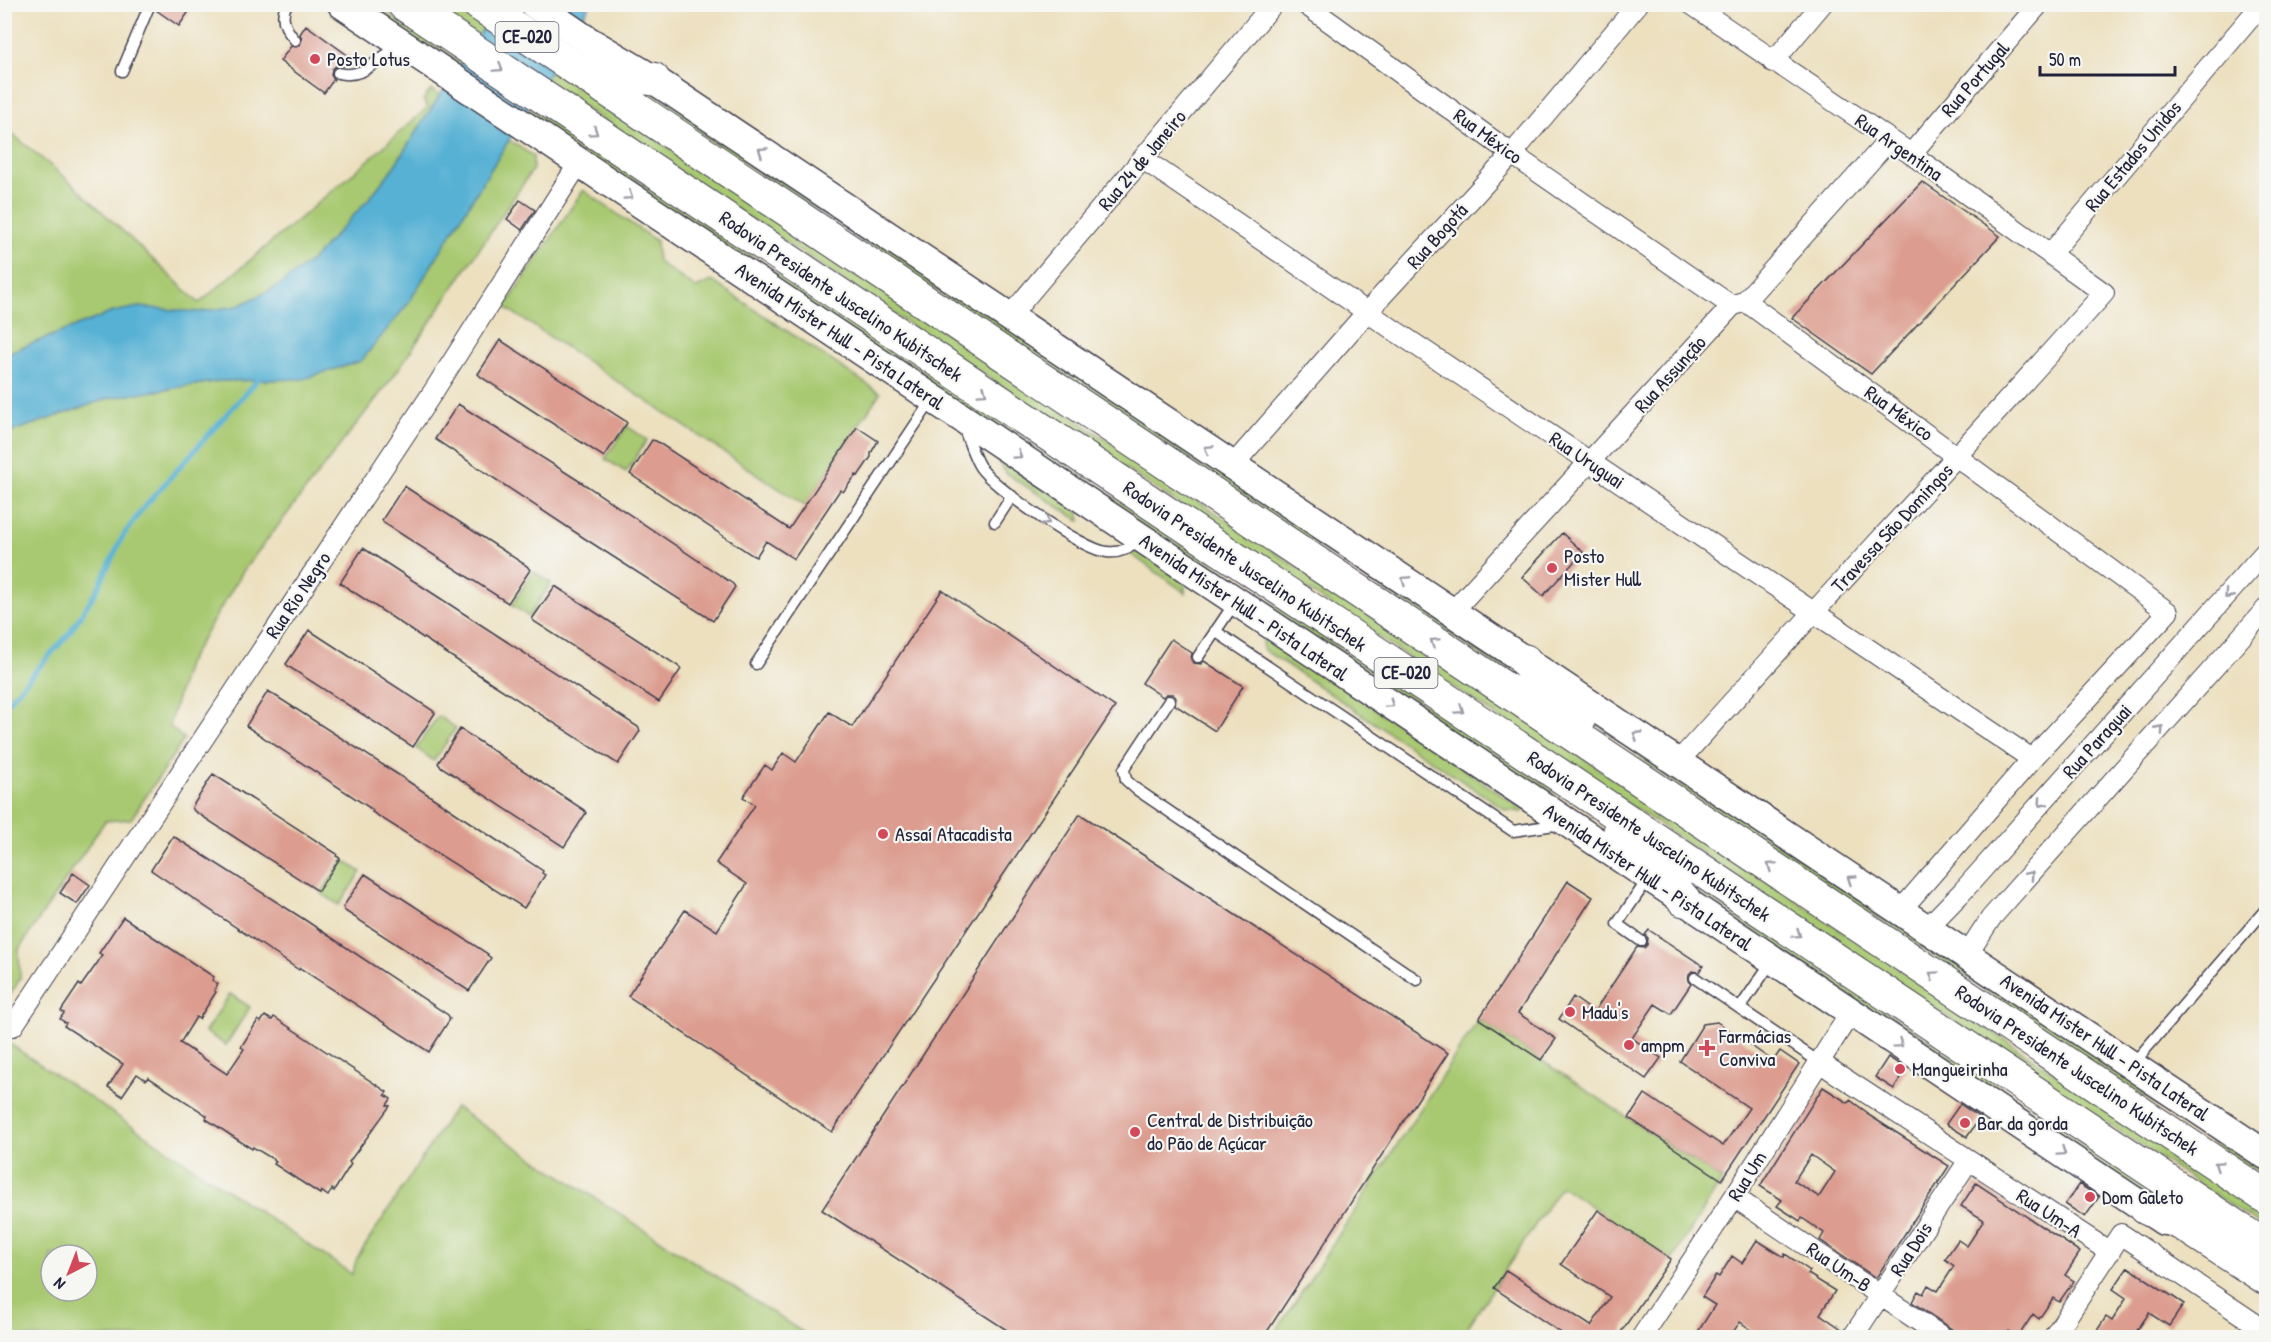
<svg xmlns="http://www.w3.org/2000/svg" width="2271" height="1342" viewBox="0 0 2271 1342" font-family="'Patrick Hand',sans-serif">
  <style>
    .green { fill: #a8c971; stroke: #657656; stroke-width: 1.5; fill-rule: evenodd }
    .water { fill: #57b1d4; stroke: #3c6a88; stroke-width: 1.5 }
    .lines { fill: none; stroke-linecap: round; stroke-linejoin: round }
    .stream { stroke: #57b1d4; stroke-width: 5 }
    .building { fill: #dc9c8f; fill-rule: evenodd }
    .service-casing { stroke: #403e4f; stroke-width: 13 }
    .minor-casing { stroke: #403e4f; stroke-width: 22 }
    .secondary-casing { stroke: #403e4f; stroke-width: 31 }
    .trunk-casing { stroke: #403e4f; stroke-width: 35 }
    .service { stroke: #fff; stroke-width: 10 }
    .minor { stroke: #fff; stroke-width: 20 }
    .secondary { stroke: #fff; stroke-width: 28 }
    .trunk { stroke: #fff; stroke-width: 33 }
    .oneway { stroke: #9c9ca7 }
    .poi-dot { fill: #d1495b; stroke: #f6f6f2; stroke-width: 2 }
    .labels { text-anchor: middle; stroke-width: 4.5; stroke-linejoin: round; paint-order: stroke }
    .shield { fill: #f6f6f2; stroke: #626272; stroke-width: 1.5 }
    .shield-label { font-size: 18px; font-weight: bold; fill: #22223b }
    .poi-label { font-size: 20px; fill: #22223b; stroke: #f6f6f2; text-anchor: start }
    .street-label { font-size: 20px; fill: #22223b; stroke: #f6f6f2 }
  </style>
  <rect width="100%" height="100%" fill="#f6f6f2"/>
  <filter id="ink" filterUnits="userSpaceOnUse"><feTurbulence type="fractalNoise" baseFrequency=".0167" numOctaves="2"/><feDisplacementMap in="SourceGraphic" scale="12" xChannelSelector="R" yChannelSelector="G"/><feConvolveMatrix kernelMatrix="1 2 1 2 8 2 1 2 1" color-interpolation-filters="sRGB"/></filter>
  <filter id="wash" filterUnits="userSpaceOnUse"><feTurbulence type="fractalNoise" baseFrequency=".008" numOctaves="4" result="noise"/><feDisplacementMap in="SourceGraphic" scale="24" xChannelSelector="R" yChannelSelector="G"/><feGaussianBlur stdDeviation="1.35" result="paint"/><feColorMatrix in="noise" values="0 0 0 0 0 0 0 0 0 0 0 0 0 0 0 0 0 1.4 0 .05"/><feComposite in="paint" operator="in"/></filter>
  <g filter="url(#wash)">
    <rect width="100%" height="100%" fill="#ece0bf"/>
    <path class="green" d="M358,5H375L1548,787L1560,803Z
      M430,5H455L2266,1214V1229Z
      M431,90L440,95L393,168L368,200L311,261L277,287L238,306L199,312H113L5,354V128L74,185L199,303L363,165L428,107L423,100Z
      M653,90L1427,606L1465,638L1533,684L1534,690L647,98Z
      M509,140L533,156V169L396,373L243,571L187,664L169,726L184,739L131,819L105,821L19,949L20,979L5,1003V434L109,398L220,381L303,379L407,305Z
      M583,190L656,241L658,262L696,288L712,281L880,393L805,506L505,307Z
      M627,426L647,440L626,472L605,459Z
      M993,455L1078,509L1080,521L1007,474Z
      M1133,548L1184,582L1186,593L1128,552Z
      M533,571L551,583L529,617L512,605Z
      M1269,637L1524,810L1522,812L1506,810L1264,650L1262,645L1264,639Z
      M1579,712L2266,1167V1178L1645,763L1638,754Z
      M438,716L456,728L434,761L416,748Z
      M343,860L361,872L339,905L321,893Z
      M1675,870L2266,1266L2172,1214L1739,921L1731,914L1673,874Z
      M230,994L250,1007L226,1045L205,1032Z
      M1479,1019L1722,1180L1672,1260L1561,1186L1461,1337L1273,1336Z
      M4,1040L352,1274L357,1258L455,1107L810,1337H5ZM51,1255H87V1291H51Z"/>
    <path class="water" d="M498,5H590L509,140L407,305L361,361L303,379L220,381L109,398L5,434V354L113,312L139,307L199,312L238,306L277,287L311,261L368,200L393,168Z"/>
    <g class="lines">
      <path class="stream" d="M4,706L68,635L97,590L123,536L144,507L260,377"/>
    </g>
    <g id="blocks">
      <path class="building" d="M157,4H194L179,26L156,10Z
        M306,25L350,57L344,66H336L332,69L331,75L334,79L324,93L280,61L291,46L296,47L300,45L302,39L300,34Z
        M1922,182L2000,236L1871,374L1792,318Z
        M520,200L535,210L522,230L507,219Z
        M500,340L624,420L627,423L604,457L481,377L478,374Z
        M458,404L587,486L733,584L735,587L713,621L584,538L435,439Z
        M857,427L878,441L871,453V457L858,476L856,475L843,492L840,490L794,559L766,541L756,557L752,555L630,474L652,440L656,441L789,529Z
        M404,486L527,566L530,570L508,603L384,523L382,520Z
        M1562,533L1583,552L1543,596L1522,577Z
        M363,548L638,727L640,731L618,764L490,682L340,583Z
        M555,586L678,666L681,669L659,702L535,622L532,619Z
        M942,590L1115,707L832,1132L628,996L685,910L717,931L747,884L716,863L755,805L743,797L765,765L772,770L783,753L796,762L829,712L852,727Z
        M309,630L432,710L435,713L413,747L289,667L286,664Z
        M1171,639L1192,653L1191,660L1194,663L1201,664L1204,661L1243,686L1215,731L1175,705L1176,698L1173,694H1166L1163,697L1142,683Z
        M268,691L397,774L543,871L542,873L545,875L524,908L372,812L373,810L246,726Z
        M460,729L584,810L586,813L564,847L440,766L438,763Z
        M213,774L337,854L336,856L340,858L318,891L194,811L192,807Z
        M1080,814L1448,1053L1263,1338H1019L822,1210Z
        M173,836L302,918L448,1015L450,1019L429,1052L300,968L299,970L151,870Z
        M73,873L90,885L77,904L60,893Z
        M365,874L488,954L487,955L491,958L469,991L345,911L343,907Z
        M1568,881L1593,897L1518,1013L1556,1039L1541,1060L1479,1019Z
        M123,917L214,977L212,980L218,984L214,990L216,992L199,1019L196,1017L180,1043L227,1074L244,1049L241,1047L258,1020L261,1022L265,1016L272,1020L274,1017L387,1092L385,1095L391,1099L387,1105L390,1106L349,1162L351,1164L334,1191L332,1189L328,1196L321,1191L320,1194L274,1164L276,1161L253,1147L252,1149L238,1140L206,1119L207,1116L202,1112L148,1077L146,1080L137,1074L122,1096L108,1087L123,1064L64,1026L66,1023L60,1019L64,1013L61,1011L79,984L81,986L98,962L102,955L99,953Z
        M1649,930L1703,966L1699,972L1692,971L1689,974L1688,981L1691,984L1671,1014L1655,1004L1632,1038L1661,1058L1646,1079L1559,1019L1573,997L1594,1012L1637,947L1644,948L1647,945L1648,938L1645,935Z
        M1717,1022L1773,1061L1780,1051L1799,1064L1722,1180L1629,1118L1645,1094L1723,1146L1749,1108L1680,1061L1703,1024Z
        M1888,1057L1907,1069L1894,1089L1875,1077Z
        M1823,1087L1848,1103L1850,1100L1868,1113L1867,1114L1949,1166L1876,1278L1820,1240L1824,1233L1802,1218L1800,1221L1777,1206L1782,1200L1760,1186ZM1811,1155L1835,1172L1819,1197L1794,1181Z
        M1960,1104L1980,1118L1967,1137L1946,1124Z
        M1976,1183L2080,1252L2065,1275L2074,1281L2059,1302L2053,1298L2039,1319L2033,1314L2018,1337L2009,1331L2005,1338H1965L1912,1302L1918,1291L1923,1294L1928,1285L1938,1291L1954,1266L1945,1259L1958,1240L1967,1246L1984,1220L1961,1206Z
        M2079,1184L2099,1197L2085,1217L2065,1204Z
        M1598,1210L1671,1259L1617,1338H1569L1494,1288L1506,1270L1591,1326L1610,1297L1561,1264Z
        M1757,1240L1784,1257L1785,1254L1803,1266L1810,1271L1808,1274L1835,1291L1820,1314L1843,1330L1840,1338H1763L1740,1322L1729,1338H1694L1715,1305L1702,1297L1716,1275L1719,1277L1732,1256L1742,1263Z
        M2128,1267L2184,1304L2169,1326L2149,1313L2132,1338H2092L2106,1317L2112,1321L2126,1298L2113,1289Z"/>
    </g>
  </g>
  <g filter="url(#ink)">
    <use href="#blocks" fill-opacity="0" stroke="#403e4f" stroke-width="1.5"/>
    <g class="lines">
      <defs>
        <path id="service" d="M287,4C279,17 286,30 295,40
          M122,71L150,4
          M338,73C366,80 378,56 400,46
          M964,429C969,441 973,456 980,467C994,488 1083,550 1107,552C1120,554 1131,547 1141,540
          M995,522L1012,496
          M1215,631L1513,831L1562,824
          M1198,657L1236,601
          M756,664L933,398
          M1169,701L1124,769L1126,780L1136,789L1417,980
          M1641,941L1617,924L1648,879
          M1695,978L1819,1062
          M1740,1008L1772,961
          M2132,1065L2266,909"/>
        <path id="minor" d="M1305,4L1512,154L1732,306
          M1773,62L1822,4
          M1911,154L2039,4
          M1143,159L1367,312L2032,759
          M2051,253L2262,4
          M1745,301L2168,612L2032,759L1900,911
          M1010,316L1273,4
          M1233,465L1367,312L1512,154L1638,4
          M1452,612L1732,306L1745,301L1889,140
          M1678,762C1819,605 1963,451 2104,293L1911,154L1691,4
          M1927,928L1962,892L2266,551
          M1967,955L1991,918L2266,609
          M13,1026L435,389L579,163
          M1819,1062L2110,1252
          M1734,1197L1944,1338
          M1641,1338L1734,1197L1851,1012
          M1852,1338L1969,1160
          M2053,1338L2121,1234L2266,1331L2262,1338"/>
        <path id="secondary" d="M342,4L2164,1221
          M534,4L587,40L653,79L2266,1155"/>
        <path id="trunk" d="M404,4L2266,1247
          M479,4L2266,1197
          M583,70L653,79
          M1525,661L1558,702L1578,723
          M1620,831L1684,900
          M2146,1208L2184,1225L2266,1278"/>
      </defs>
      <use href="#service" class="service-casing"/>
      <use href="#minor" class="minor-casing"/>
      <use href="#secondary" class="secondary-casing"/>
      <use href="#trunk" class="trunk-casing"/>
      <use href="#service" class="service"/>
      <use href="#minor" class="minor"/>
      <use href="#secondary" class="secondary"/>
      <use href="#trunk" class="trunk"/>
    </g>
    <defs><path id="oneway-chevron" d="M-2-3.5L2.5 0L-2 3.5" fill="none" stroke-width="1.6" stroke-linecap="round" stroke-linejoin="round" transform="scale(1.5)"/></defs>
    <g class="oneway">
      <use href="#oneway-chevron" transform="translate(499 68) rotate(34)"/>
      <use href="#oneway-chevron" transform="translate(594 132) rotate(34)"/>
      <use href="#oneway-chevron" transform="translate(762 151) rotate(-146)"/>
      <use href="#oneway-chevron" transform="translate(629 196) rotate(34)"/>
      <use href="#oneway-chevron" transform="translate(983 392) rotate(34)"/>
      <use href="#oneway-chevron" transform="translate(1208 449) rotate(-146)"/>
      <use href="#oneway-chevron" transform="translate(1018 455) rotate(34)"/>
      <use href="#oneway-chevron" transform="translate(1046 521) rotate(32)"/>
      <use href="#oneway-chevron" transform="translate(1405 580) rotate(-146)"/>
      <use href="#oneway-chevron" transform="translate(2228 595) rotate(132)"/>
      <use href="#oneway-chevron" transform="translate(1434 642) rotate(-146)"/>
      <use href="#oneway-chevron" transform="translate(1390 704) rotate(34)"/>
      <use href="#oneway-chevron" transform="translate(1460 710) rotate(34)"/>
      <use href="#oneway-chevron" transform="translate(2160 729) rotate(-48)"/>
      <use href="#oneway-chevron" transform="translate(1637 735) rotate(-147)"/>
      <use href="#oneway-chevron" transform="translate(2042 803) rotate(132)"/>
      <use href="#oneway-chevron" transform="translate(1771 866) rotate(-146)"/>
      <use href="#oneway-chevron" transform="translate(2030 875) rotate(-48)"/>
      <use href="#oneway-chevron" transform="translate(1851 879) rotate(-146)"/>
      <use href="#oneway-chevron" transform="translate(1797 934) rotate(34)"/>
      <use href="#oneway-chevron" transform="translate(1933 975) rotate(-146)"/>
      <use href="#oneway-chevron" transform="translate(1899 1044) rotate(34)"/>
      <use href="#oneway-chevron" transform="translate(2062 1152) rotate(34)"/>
      <use href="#oneway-chevron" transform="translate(2218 1165) rotate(-146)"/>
    </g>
  </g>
  <g class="poi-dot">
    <circle cx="315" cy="59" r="6"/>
    <circle cx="1552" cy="568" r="6"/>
    <circle cx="883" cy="834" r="6"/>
    <circle cx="1570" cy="1012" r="6"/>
    <circle cx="1629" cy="1045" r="6"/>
    <path d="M1704 1039h6v6h6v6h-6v6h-6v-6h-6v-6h6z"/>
    <circle cx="1900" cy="1069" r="6"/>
    <circle cx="1965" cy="1123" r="6"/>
    <circle cx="1135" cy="1132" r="6"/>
    <circle cx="2090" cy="1197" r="6"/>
  </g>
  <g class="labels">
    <g class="shield">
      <rect x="495.5" y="22" width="63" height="30" rx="4.5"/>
      <rect x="1374.5" y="658" width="63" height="30" rx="4.5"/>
    </g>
    <g class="shield-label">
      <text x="527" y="43">CE-020</text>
      <text x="1406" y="679">CE-020</text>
    </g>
    <g class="poi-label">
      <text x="327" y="66">Posto Lotus</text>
      <text x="1564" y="563">Posto<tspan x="1564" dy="23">Mister Hull</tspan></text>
      <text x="895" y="841">Assaí Atacadista</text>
      <text x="1582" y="1019">Madu's</text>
      <text x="1719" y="1043">Farmácias<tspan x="1719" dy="23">Conviva</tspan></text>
      <text x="1641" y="1052">ampm</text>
      <text x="1912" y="1076">Mangueirinha</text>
      <text x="1147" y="1127">Central de Distribuição<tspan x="1147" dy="23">do Pão de Açúcar</tspan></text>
      <text x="1977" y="1130">Bar da gorda</text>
      <text x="2102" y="1204">Dom Galeto</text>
    </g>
    <g class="street-label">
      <text transform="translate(1975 79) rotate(-49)" y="7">Rua Portugal</text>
      <text transform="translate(1488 136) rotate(36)" y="7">Rua México</text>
      <text transform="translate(1899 147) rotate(35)" y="7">Rua Argentina</text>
      <text transform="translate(2133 156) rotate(-50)" y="7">Rua Estados Unidos</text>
      <text transform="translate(1142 160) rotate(-50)" y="7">Rua 24 de Janeiro</text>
      <text transform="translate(1437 236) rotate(-48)" y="7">Rua Bogotá</text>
      <text transform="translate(841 296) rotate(34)" y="7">Rodovia Presidente Juscelino Kubitschek</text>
      <text transform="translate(840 336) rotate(34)" y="7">Avenida Mister Hull - Pista Lateral</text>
      <text transform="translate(1670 374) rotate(-48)" y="7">Rua Assunção</text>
      <text transform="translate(1899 413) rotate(36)" y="7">Rua México</text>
      <text transform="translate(1587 460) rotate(34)" y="7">Rua Uruguai</text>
      <text transform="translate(1892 528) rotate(-47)" y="7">Travessa São Domingos</text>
      <text transform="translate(1245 566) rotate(34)" y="7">Rodovia Presidente Juscelino Kubitschek</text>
      <text transform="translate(298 595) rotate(-56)" y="7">Rua Rio Negro</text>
      <text transform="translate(1244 607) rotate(34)" y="7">Avenida Mister Hull - Pista Lateral</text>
      <text transform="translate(2097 741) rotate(-48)" y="7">Rua Paraguai</text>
      <text transform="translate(1649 836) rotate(34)" y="7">Rodovia Presidente Juscelino Kubitschek</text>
      <text transform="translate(1648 877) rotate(34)" y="7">Avenida Mister Hull - Pista Lateral</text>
      <text transform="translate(2105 1047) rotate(34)" y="7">Avenida Mister Hull - Pista Lateral</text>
      <text transform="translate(2077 1070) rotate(34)" y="7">Rodovia Presidente Juscelino Kubitschek</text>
      <text transform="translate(1747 1176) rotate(-58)" y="7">Rua Um</text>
      <text transform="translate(2049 1213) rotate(33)" y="7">Rua Um-A</text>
      <text transform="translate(1911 1249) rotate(-57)" y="7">Rua Dois</text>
      <text transform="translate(1839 1267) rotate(34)" y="7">Rua Um-B</text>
    </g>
  </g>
  <rect width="2271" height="1342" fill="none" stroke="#f6f6f2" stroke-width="24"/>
  <g transform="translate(69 1273) rotate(222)"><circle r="28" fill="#f6f6f2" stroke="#a1a1a9" stroke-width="1.5"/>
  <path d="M0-4.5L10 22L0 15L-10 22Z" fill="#d1495b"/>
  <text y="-9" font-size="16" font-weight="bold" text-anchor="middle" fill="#22223b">N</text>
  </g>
  <path d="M2040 66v9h135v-9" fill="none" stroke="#22223b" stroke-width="3"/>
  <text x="2049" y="66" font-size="18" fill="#22223b" stroke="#f6f6f2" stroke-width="4.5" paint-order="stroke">50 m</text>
</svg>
